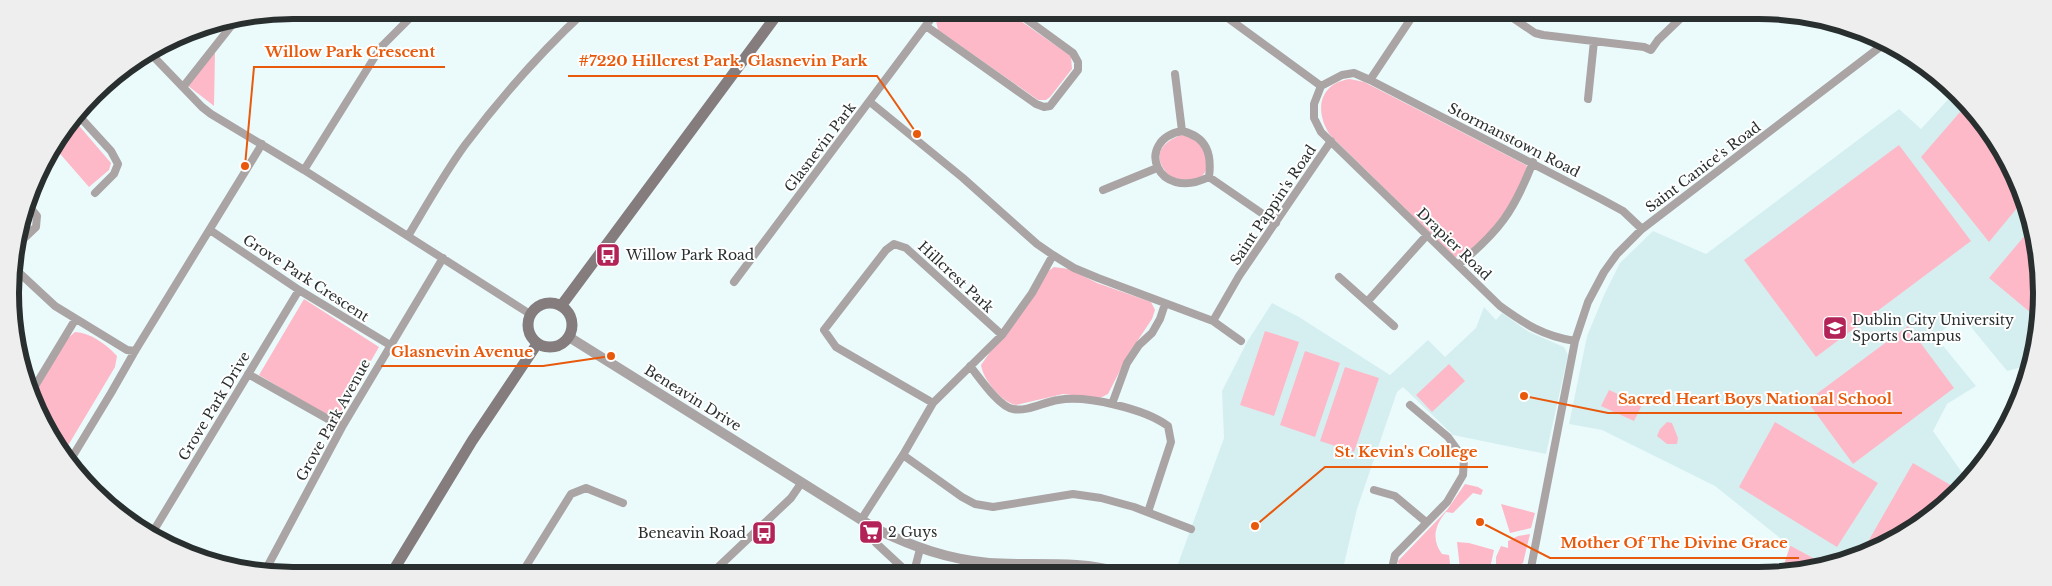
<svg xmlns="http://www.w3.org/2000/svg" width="2052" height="586" viewBox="0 0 2052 586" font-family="'Libre Baskerville',serif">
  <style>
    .built { fill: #d5eff1 }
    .green { fill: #fdb9c7 }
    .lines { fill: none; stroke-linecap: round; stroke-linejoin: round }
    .minor { stroke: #aaa4a5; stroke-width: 8 }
    .tertiary { stroke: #aaa4a5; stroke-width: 10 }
    .secondary { stroke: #857c7e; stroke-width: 11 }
    .labels { text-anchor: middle; stroke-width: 4; stroke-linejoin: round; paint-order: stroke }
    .street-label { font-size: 14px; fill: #292f2f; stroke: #fff }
    .poi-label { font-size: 14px; fill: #292f2f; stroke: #fff; text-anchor: start }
    .rim { fill: none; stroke: #292f2f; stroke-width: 6 }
    .leader { fill: none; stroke: #e8590c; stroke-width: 2 }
    .callout-dot { fill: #e8590c; stroke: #fff; stroke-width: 2 }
    .callout-label { font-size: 15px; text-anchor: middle; font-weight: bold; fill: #e8590c; stroke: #fff; stroke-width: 4; stroke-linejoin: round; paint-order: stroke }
  </style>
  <rect width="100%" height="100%" fill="#ebfbfc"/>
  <path class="built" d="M1953,94L1994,136L2037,238V348L2030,365L2007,371L1962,316L1935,336L1976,386L1947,404L1933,431L1963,474L1968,478L1946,506L1884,547L1826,565L1790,546L1715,486L1602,430L1569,424L1587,336L1605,293L1620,263L1653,231L1706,254L1899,109L1921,129Z
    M1272,303L1299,317L1390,375L1428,340L1445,357L1476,328L1484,307L1496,320L1502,313L1529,332L1564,347L1568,355L1546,454L1453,435L1403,387L1397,392L1357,509L1342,573L1175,572L1224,438L1222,391L1247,342Z"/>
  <path class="green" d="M941,12L1009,13L1071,56L1072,69L1050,97L1046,100H1038L938,30L936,21Z
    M215,52L214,106L187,85Z
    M1350,79L1364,82L1526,165L1527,167C1520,193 1483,253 1455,257L1330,135C1314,111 1319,83 1350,79Z
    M1960,112L1994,136L2022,202L1989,242L1921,157Z
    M75,121L111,163L109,170L89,187L55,148Z
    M1181,135C1185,136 1192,136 1195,139C1206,147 1214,172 1198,178C1191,181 1179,179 1171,178C1153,159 1156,145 1181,135Z
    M1899,145L1971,241L1816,357L1744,260Z
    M2032,227L2037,238V318L1989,278Z
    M1054,267L1069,269L1097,283L1151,302L1155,310L1152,319L1128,355L1108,394L1100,398L1063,394L1016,405C1001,402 983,379 981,365L1047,272Z
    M304,299L379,347L336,421L259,375Z
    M1908,326L1954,388L1853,464L1807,401Z
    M1265,331L1299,342L1274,416L1240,405Z
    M75,332C91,333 106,344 117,356L115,367L63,454L34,395L67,339Z
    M1305,351L1340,363L1315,437L1280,425Z
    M1449,364L1465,381L1432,412L1416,395Z
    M1345,367L1379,378L1354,452L1320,441Z
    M1609,390L1642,405L1634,421L1601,406Z
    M1667,422L1672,423L1678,438L1677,444H1667L1657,436L1660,429Z
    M1775,422L1878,483L1837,547L1739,487Z
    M1913,463L1959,490L1946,506L1884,547L1861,554Z
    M1465,484L1478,487L1483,490L1481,495L1473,493L1453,513L1446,512C1435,525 1431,539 1442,554L1449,555L1451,571L1440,573H1400L1398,561L1447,510Z
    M1501,504L1535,513L1531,528L1510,533Z
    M1530,534L1523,563L1516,567H1496V557L1501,546L1508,548V541L1518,536Z
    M1457,542L1469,543L1494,550L1490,568L1460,569Z
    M1790,546H1791L1826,565L1796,574H1781Z"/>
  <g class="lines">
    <path class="minor" d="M1221,13L1321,86
      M1507,14L1535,33L1543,35L1644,47L1651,50L1658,40L1684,15
      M926,26L1036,104L1044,107L1050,106L1078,70V62L1073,53L1018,13
      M150,53L202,107L211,114L304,170L530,314
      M1175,74L1182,131
      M1370,80L1414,14
      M183,87L235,21
      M1588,99L1594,41
      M870,102L963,178L1037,244L1053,255L1074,268L1098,278L1213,321L1241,341
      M79,116L111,151L118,164L114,174L95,193
      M1182,131C1207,137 1212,154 1209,177C1156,203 1134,140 1182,131Z
      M304,170L381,47L418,10
      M1209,177L1276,223
      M1103,190L1157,168
      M210,230L299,290L390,345
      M408,236C426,206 444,174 465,145C501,97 541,52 585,11
      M19,243L36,227L37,216L29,206
      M1458,265C1499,232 1514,211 1533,162
      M13,267L55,306L127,350L135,351
      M1339,277L1394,326
      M734,282L936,12
      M1367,302L1427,235
      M1213,321L1239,276L1331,141
      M1575,341C1543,336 1525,324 1500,306L1321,132L1314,118V104L1321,86L1342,75L1354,73L1370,80L1601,199L1623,211L1642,229
      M970,366C979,377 999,407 1013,409C1027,412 1044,402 1058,400C1087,395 1145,409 1168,426L1171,442L1148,512
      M248,374L342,427
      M32,391L75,320
      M933,403L836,347L824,330L886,250L894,244L906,248L1002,335
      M1112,404L1127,363L1139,345L1152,333L1160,319L1165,304
      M903,455L962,497L975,504L993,507L1073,494L1101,498L1134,507L1191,529
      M68,464L111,393L135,351L262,144
      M1374,490L1395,496L1426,522
      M861,520L903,455L933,403L1002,335L1032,293L1053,255
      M151,535L299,290
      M876,543L905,570L911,572
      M265,571L342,427L443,258
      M523,571L571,494L586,488L623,503
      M713,572L791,498L802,482
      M914,572L920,549
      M1393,573V564L1395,555L1447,502L1463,475L1464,459L1448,437L1410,405
      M1530,573L1575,341L1588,302L1604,272L1617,254L1642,229L1884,44"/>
    <path class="tertiary" d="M569,337L876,529C914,547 947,559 989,563C1030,566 1079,560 1118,572"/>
    <path class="secondary" d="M528 325a22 22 0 1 1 44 0a22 22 0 1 1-44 0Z
      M561,306L779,12
      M393,571L472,441L537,344"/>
  </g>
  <defs>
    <symbol id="bus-square" viewBox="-11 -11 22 22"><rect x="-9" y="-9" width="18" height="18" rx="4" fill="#b22357" stroke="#fff"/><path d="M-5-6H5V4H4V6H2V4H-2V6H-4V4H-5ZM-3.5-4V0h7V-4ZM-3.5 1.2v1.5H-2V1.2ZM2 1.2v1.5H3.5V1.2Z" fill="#fff"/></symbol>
    <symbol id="university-square" viewBox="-11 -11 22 22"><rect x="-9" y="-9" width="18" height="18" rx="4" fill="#b22357" stroke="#fff"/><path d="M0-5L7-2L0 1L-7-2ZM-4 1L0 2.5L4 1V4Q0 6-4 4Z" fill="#fff"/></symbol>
    <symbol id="supermarket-square" viewBox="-11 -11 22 22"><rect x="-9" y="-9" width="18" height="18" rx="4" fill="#b22357" stroke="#fff"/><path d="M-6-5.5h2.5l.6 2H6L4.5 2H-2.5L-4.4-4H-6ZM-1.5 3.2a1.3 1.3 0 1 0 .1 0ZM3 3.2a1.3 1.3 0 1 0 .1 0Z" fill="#fff"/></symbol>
  </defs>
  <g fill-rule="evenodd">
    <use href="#bus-square" x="594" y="241" width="28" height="28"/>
    <use href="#university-square" x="1821" y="314" width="28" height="28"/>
    <use href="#supermarket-square" x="857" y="518" width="28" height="28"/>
    <use href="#bus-square" x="750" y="519" width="28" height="28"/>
  </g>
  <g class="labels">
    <g class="street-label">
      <text transform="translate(1514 140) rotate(27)" y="5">Stormanstown Road</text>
      <text transform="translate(820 147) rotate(-53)" y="5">Glasnevin Park</text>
      <text transform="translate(1703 167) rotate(-37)" y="5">Saint Canice's Road</text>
      <text transform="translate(1273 205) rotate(-56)" y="5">Saint Pappin's Road</text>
      <text transform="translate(1454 244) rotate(44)" y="5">Drapier Road</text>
      <text transform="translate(956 277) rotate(43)" y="5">Hillcrest Park</text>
      <text transform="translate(306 278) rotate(33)" y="5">Grove Park Crescent</text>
      <text transform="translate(693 398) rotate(32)" y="5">Beneavin Drive</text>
      <text transform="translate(214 406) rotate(-59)" y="5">Grove Park Drive</text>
      <text transform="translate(333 420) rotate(-61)" y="5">Grove Park Avenue</text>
    </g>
    <g class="poi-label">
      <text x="626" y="260">Willow Park Road</text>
      <text x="1852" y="325">Dublin City University<tspan x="1852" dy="16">Sports Campus</tspan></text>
      <text x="888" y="537">2 Guys</text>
      <text x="746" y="538" text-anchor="end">Beneavin Road</text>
    </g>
  </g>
  <path d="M0 0H2052V586H0ZM293 19H1759A274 274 0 0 1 2033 293V293A274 274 0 0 1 1759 567H293A274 274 0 0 1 19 293V293A274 274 0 0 1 293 19Z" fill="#eee" fill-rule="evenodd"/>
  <path class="rim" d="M293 19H1759A274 274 0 0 1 2033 293V293A274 274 0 0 1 1759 567H293A274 274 0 0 1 19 293V293A274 274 0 0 1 293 19Z"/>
  <path class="leader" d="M245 166L254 67H445M917 134L877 76H568M611 356L543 366H381M1524 396L1608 413H1902M1255 526L1325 467H1488M1480 522L1550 558H1799"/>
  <g class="callout-dot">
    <circle cx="245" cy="166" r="5"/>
    <circle cx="917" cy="134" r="5"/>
    <circle cx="611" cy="356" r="5"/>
    <circle cx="1524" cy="396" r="5"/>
    <circle cx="1255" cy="526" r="5"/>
    <circle cx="1480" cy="522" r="5"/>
  </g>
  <g class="callout-label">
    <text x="350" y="57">Willow Park Crescent</text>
    <text x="723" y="66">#7220 Hillcrest Park, Glasnevin Park</text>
    <text x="462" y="357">Glasnevin Avenue</text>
    <text x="1755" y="404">Sacred Heart Boys National School</text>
    <text x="1406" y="457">St. Kevin's College</text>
    <text x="1674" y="548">Mother Of The Divine Grace</text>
  </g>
</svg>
